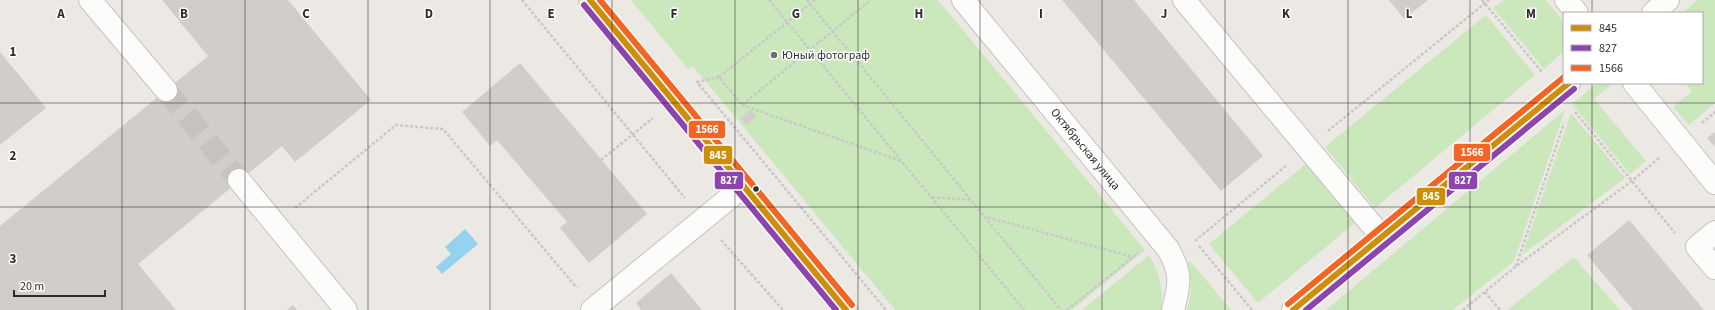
<svg xmlns="http://www.w3.org/2000/svg" width="1715" height="310" viewBox="0 0 1715 310" font-family="'Source Sans 3',sans-serif">
  <style>
    .green { fill: #cbe7bc }
    .water { fill: #95d2ef }
    .building { fill: #d1ceca }
    .lines { fill: none; stroke-linecap: round; stroke-linejoin: round }
    .minor-tunnel { stroke: #c6c3bf; stroke-width: 22; stroke-dasharray: 22 11; stroke-linecap: butt }
    .minor-casing { stroke: #c5c4c4; stroke-width: 24 }
    .major-casing { stroke: #c6c5c3; stroke-width: 24 }
    .path { stroke: #c8c8c8; stroke-width: 2.5; stroke-dasharray: 3 2; stroke-linecap: butt }
    .minor { stroke: #fcfcfb; stroke-width: 22 }
    .major { stroke: #e9e5d5; stroke-width: 22 }
    .bus-1-casing { stroke: #fff; stroke-width: 9 }
    .bus-2-casing { stroke: #fff; stroke-width: 9 }
    .bus-3-casing { stroke: #fff; stroke-width: 9 }
    .bus-1 { stroke: #cf8e09; stroke-width: 6 }
    .bus-2 { stroke: #8e44ad; stroke-width: 6 }
    .bus-3 { stroke: #f26522; stroke-width: 6 }
    .grid { fill: none; stroke: #2d2d2d; stroke-width: 1; stroke-opacity: 0.55 }
    .poi-dot { fill: #706e6d; stroke: #fff; stroke-width: 1.5 }
    .bus-dot { fill: #2d2d2d; stroke: #fff; stroke-width: 1.5 }
    .labels { text-anchor: middle; stroke-width: 3; stroke-linejoin: round; paint-order: stroke }
    .poi-label { font-size: 12px; fill: #2d2d2d; stroke: #fff; text-anchor: start }
    .street-label { font-size: 12px; fill: #2d2d2d; stroke: #fff }
    .grid-label { font-size: 13px; text-anchor: middle; font-weight: bold; fill: #2d2d2d; stroke: #fff; stroke-width: 3; stroke-linejoin: round; paint-order: stroke }
    .line-badge { stroke: #fff; stroke-width: 1.5 }
    .badge-label { font-size: 11px; text-anchor: middle; font-weight: bold; fill: #fff }
  </style>
  <rect width="100%" height="100%" fill="#ece8e4"/>
  <path class="green" d="M631,0H938L1145,250L1072,310H895L693,66L688,69Z
    M1504,0H1546L1564,22V51L1544,69L1493,8Z
    M1698,0H1715V103L1689,125L1673,107L1692,91L1685,83H1702V13H1682Z
    M1486,15L1535,75L1375,208L1325,147Z
    M1597,83H1613L1594,99L1646,161L1630,174L1572,104Z
    M1565,110L1514,261L1453,310H1326Z
    M1571,113L1625,178L1522,255Z
    M1306,164L1355,223L1258,303L1209,244Z
    M1149,255C1160,273 1163,290 1162,310H1082Z
    M1574,257L1620,310H1507Z
    M1188,262H1191L1231,310H1187L1191,292Z"/>
  <path class="water" d="M465,229L478,244L442,274L436,267L451,254L445,247Z"/>
  <path class="building" d="M162,0H288L371,100L295,162L282,146L138,264L176,310H0V226L208,56Z
    M1062,0H1134L1263,156L1221,191Z
    M1389,0H1428L1404,19Z
    M0,52L46,108L0,145Z
    M520,63L647,214L589,263L560,228L567,222L497,140L490,146L462,112Z
    M751,110L756,116L746,125L741,118Z
    M1715,132V147L1707,138Z
    M1629,220L1656,252L1704,310H1633L1587,255Z
    M671,273L702,310H641L636,303Z
    M293,305L297,310H287Z"/>
  <g class="lines">
    <path class="minor-tunnel" d="M166,90L239,180"/>
    <defs>
      <g id="minor">
        <path d="M90,0L166,90"/>
        <path id="s1" d="M963,0L1168,249C1182,274 1180,283 1173,310"/>
        <path d="M1184,0L1382,237"/>
        <path d="M1566,0L1577,13"/>
        <path d="M1653,13L1668,0"/>
        <path d="M1634,83L1715,183"/>
        <path d="M239,180L346,310"/>
        <path d="M1715,232L1697,247L1715,268"/>
        <path d="M592,310L744,186"/>
        <path d="M1293,310L1569,83"/>
      </g>
      <path id="major" d="M590,0L846,310"/>
    </defs>
    <use href="#minor" class="minor-casing"/>
    <use href="#major" class="major-casing"/>
    <path class="path" d="M522,0L685,198
      M769,0L1024,310
      M807,0L1061,310
      M815,0L719,77L742,105L871,0
      M1482,0L1542,72
      M719,77L697,82L886,310
      M742,105L901,161
      M1575,112L1675,233
      M1702,123L1715,112
      M1328,131L1489,0
      M601,160L653,118
      M932,197L970,200
      M295,208L396,125L443,129L577,288
      M983,216L1133,257
      M721,240L783,310
      M1195,241L1287,165
      M1199,246L1252,310
      M1516,266L1564,123
      M1485,292L1500,310
      M1067,310L1138,253
      M1463,310L1515,267L1632,181L1659,158"/>
    <use href="#minor" class="minor"/>
    <use href="#major" class="major"/>
    <defs>
      <path id="bus-1" d="M590,0L846,310
        M1293,310L1569,83"/>
      <path id="bus-2" d="M584,5L836,310
        M1306,310L1574,89"/>
      <path id="bus-3" d="M600,0L852,305
        M1288,304L1564,77"/>
    </defs>
    <use href="#bus-1" class="bus-1-casing"/>
    <use href="#bus-2" class="bus-2-casing"/>
    <use href="#bus-3" class="bus-3-casing"/>
    <use href="#bus-1" class="bus-1"/>
    <use href="#bus-2" class="bus-2"/>
    <use href="#bus-3" class="bus-3"/>
  </g>
  <path class="grid" d="M122,0V310M245,0V310M368,0V310M490,0V310M612,0V310M735,0V310M858,0V310M980,0V310M1102,0V310M1225,0V310M1348,0V310M1470,0V310M1592,0V13M1592,83V310M0,103H1715M0,207H1715"/>
  <circle class="poi-dot" cx="774" cy="55" r="4"/>
  <circle class="bus-dot" cx="756" cy="189" r="3.5"/>
  <g class="labels">
    <g class="poi-label">
      <text x="782" y="59">Юный фотограф</text>
    </g>
    <g class="street-label">
      <text dy="4" stroke="none"><textPath href="#s1" startOffset="193">Октябрьская улица</textPath></text>
    </g>
  </g>
  <g class="grid-label">
    <text x="61" y="18">A</text>
    <text x="184" y="18">B</text>
    <text x="306" y="18">C</text>
    <text x="429" y="18">D</text>
    <text x="551" y="18">E</text>
    <text x="674" y="18">F</text>
    <text x="796" y="18">G</text>
    <text x="919" y="18">H</text>
    <text x="1041" y="18">I</text>
    <text x="1164" y="18">J</text>
    <text x="1286" y="18">K</text>
    <text x="1409" y="18">L</text>
    <text x="1531" y="18">M</text>
    <text x="13" y="56">1</text>
    <text x="13" y="160">2</text>
    <text x="13" y="263">3</text>
  </g>
  <g class="line-badge">
    <rect x="688" y="120" width="38" height="19" rx="4" fill="#f26522"/>
    <rect x="1453" y="143" width="38" height="19" rx="4" fill="#f26522"/>
    <rect x="703" y="145" width="30" height="20" rx="4" fill="#cf8e09"/>
    <rect x="1448" y="171" width="30" height="19" rx="4" fill="#8e44ad"/>
    <rect x="714" y="171" width="30" height="19" rx="4" fill="#8e44ad"/>
    <rect x="1416" y="187" width="30" height="19" rx="4" fill="#cf8e09"/>
  </g>
  <g class="badge-label">
    <text x="707" y="133">1566</text>
    <text x="1472" y="156">1566</text>
    <text x="718" y="159">845</text>
    <text x="1463" y="184">827</text>
    <text x="729" y="184">827</text>
    <text x="1431" y="200">845</text>
  </g>
  <rect x="1563" y="12" width="140" height="72" fill="#ffffff" stroke="#ababab"/>
  <rect x="1571" y="25" width="20" height="6" fill="#cf8e09" stroke="#ababab"/>
  <text x="1599" y="32" font-size="12" fill="#2d2d2d">845</text>
  <rect x="1571" y="45" width="20" height="6" fill="#8e44ad" stroke="#ababab"/>
  <text x="1599" y="52" font-size="12" fill="#2d2d2d">827</text>
  <rect x="1571" y="65" width="20" height="6" fill="#f26522" stroke="#ababab"/>
  <text x="1599" y="72" font-size="12" fill="#2d2d2d">1566</text>
  <path d="M14 290v6h91v-6" fill="none" stroke="#2d2d2d" stroke-width="2"/>
  <text x="20" y="290" font-size="12" fill="#2d2d2d" stroke="#ffffff" stroke-width="3" paint-order="stroke">20 m</text>
</svg>
